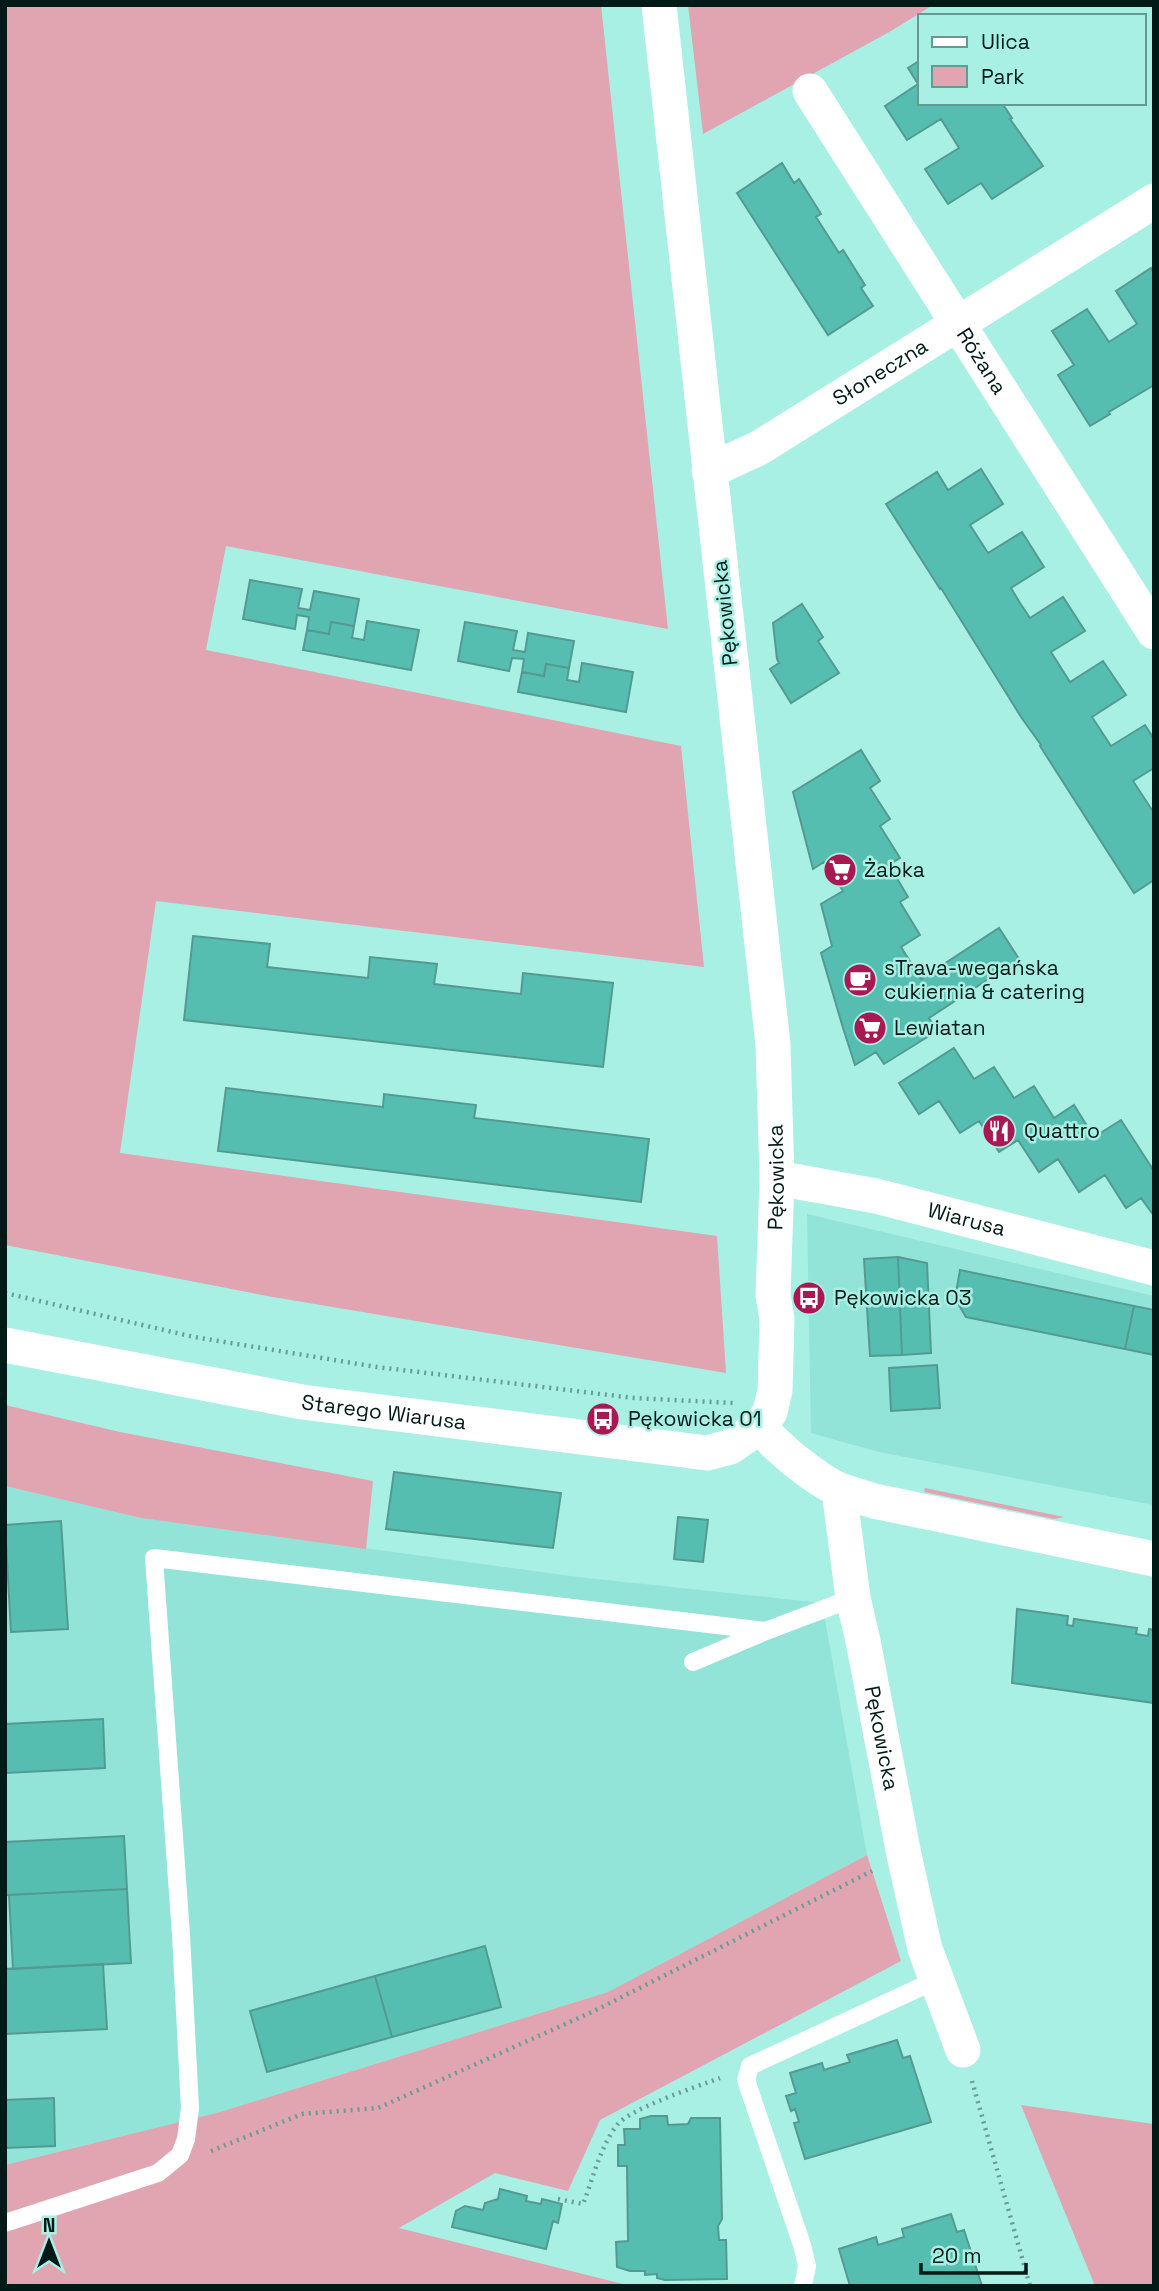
<svg xmlns="http://www.w3.org/2000/svg" width="1159" height="2291" viewBox="0 0 1159 2291" font-family="'Space Grotesk',sans-serif">
  <style>
    .built { fill: #92e4d8 }
    .green { fill: #e1a5b2 }
    .building { fill: #56beb1; stroke: #549a91; stroke-width: 2 }
    .lines { fill: none; stroke-linecap: round; stroke-linejoin: round }
    .path { stroke: #689d96; stroke-width: 4.5; stroke-dasharray: 2 5; stroke-linecap: butt }
    .service { stroke: #fff; stroke-width: 18 }
    .minor { stroke: #fff; stroke-width: 35 }
    .labels { text-anchor: middle; stroke-width: 5; stroke-linejoin: round; paint-order: stroke }
    .street-label { font-size: 21px; fill: #001a17; stroke: #a8efe4 }
    .poi-label { font-size: 21px; fill: #001a17; stroke: #a8efe4; text-anchor: start }
  </style>
  <rect width="100%" height="100%" fill="#a8efe4"/>
  <path class="built" d="M807,1214L1154,1296V1505L879,1452L811,1433Z
    M5,1486L141,1518L578,1577L822,1603L867,1855L608,1992L220,2112L5,2165Z"/>
  <path class="green" d="M5,5H601L668,629L226,546L206,650L681,746L704,967L156,901L120,1153L717,1236L726,1373L267,1296L5,1245Z
    M688,5H933L891,31L703,134Z
    M5,1405L120,1432L373,1481L366,1549L141,1518L5,1486Z
    M925,1488L1064,1517L1054,1519L924,1492Z
    M867,1855L901,1961L600,2120L568,2191L495,2173L399,2228L631,2286H5V2165L220,2112L608,1992Z
    M1021,2105L1154,2124V2286H1095Z"/>
  <path class="building" d="M919,61V103H1002L1012,118L1010,119L1043,166L992,199L981,183L948,204L925,169L959,148L941,119L907,140L885,106L918,84L908,68Z
    M782,163L794,183L799,179L821,214L816,217L839,253L843,250L865,285L861,288L873,306L828,335L737,193Z
    M1151,268L1154,273V385L1109,412L1110,414L1090,426L1058,375L1074,365L1052,331L1087,309L1109,342L1137,324L1116,291Z
    M981,469L1003,504L970,525L988,553L1022,532L1044,567L1011,588L1020,603L1030,618L1063,597L1085,631L1051,652L1070,682L1103,661L1126,695L1092,717L1111,746L1145,725L1154,739V768L1133,781L1152,810L1154,808V880L1134,893L1040,746L1041,745L1021,717L941,588L940,589L886,504L937,472L948,490Z
    M250,580L302,589L298,608L310,610L314,591L359,599L354,626L331,622L329,634L307,630L309,617L297,615L295,629L243,619Z
    M802,604L823,637L818,641L839,673L791,703L770,669L779,663L777,659L773,623Z
    M367,621L419,630L411,670L303,650L307,630L329,634L331,622L354,626L352,638L364,640Z
    M465,622L517,631L513,650L525,652L528,633L574,641L569,668L546,664L544,676L522,672L524,659L512,658L509,671L458,661Z
    M582,663L633,672L626,712L518,692L522,672L544,676L546,664L569,668L567,680L579,682Z
    M861,750L880,781L870,788L890,819L880,826L900,858L889,865L908,897L900,902L920,935L901,947L921,979L999,928L1019,959L929,1018L937,1031L884,1064L876,1052L855,1065L843,1028L821,953L832,946L821,904L843,891L824,862L813,869L793,792Z
    M193,936L270,944L267,967L368,978L370,957L437,964L434,984L521,994L523,973L613,983L603,1067L184,1020Z
    M954,1048L974,1079L994,1067L1014,1098L1034,1086L1054,1118L1074,1105L1094,1137L1121,1120L1154,1171V1216L1141,1198L1126,1208L1105,1175L1079,1192L1058,1159L1039,1172L1018,1140L999,1152L979,1121L960,1133L939,1101L919,1114L899,1083Z
    M226,1088L383,1107L384,1094L476,1105L474,1118L649,1139L641,1202L218,1151Z
    M898,1257L927,1263L931,1353L902,1355Z
    M898,1257L902,1355L870,1356L864,1259Z
    M960,1270L1134,1306L1125,1349L966,1317L955,1298Z
    M1134,1306L1154,1310V1355L1125,1349Z
    M937,1365L940,1408L891,1411L889,1368Z
    M394,1472L561,1493L553,1548L386,1529Z
    M678,1517L708,1520L703,1562L674,1559Z
    M61,1521L68,1629L11,1632L5,1525Z
    M1017,1609L1068,1616L1067,1625L1073,1626L1074,1619L1137,1628L1136,1634L1148,1636L1149,1629L1154,1630V1703L1012,1683Z
    M103,1719L105,1768L5,1773V1724Z
    M124,1836L127,1889L5,1895V1842Z
    M127,1889L131,1963L13,1969L9,1895Z
    M485,1946L501,2007L392,2037L375,1976Z
    M103,1964L107,2029L5,2034V1969Z
    M375,1976L392,2037L267,2072L250,2011Z
    M897,2040L903,2058L910,2056L931,2122L805,2159L794,2123L799,2122L795,2109L791,2111L786,2096L796,2093L790,2073L822,2063L824,2070L850,2062L847,2055Z
    M54,2098L55,2146L5,2148V2100Z
    M651,2116H667L668,2125L688,2124L691,2118H720L722,2219L718,2226L719,2240H726L727,2279L665,2280L657,2278V2274L645,2275V2271H630L617,2267L616,2242L628,2241L627,2166H618V2145H625L624,2129H640V2119Z
    M500,2189L527,2196L526,2201L541,2204L542,2199L562,2204L558,2223L553,2221L546,2249L452,2227L456,2211L465,2206L483,2210L485,2203L498,2199Z
    M951,2214L957,2232L964,2230L982,2286H850L839,2249L876,2237L878,2245L904,2237L902,2229Z"/>
  <g class="lines">
    <path class="path" d="M5,1293L194,1337L377,1367L634,1398L733,1403
      M972,2081L1030,2286
      M211,2151L302,2114L378,2108L592,2012L872,1871
      M558,2199L583,2204C593,2179 600,2147 617,2125C631,2108 696,2087 720,2078"/>
    <path class="service" d="M693,1662L766,1631L853,1598
      M5,2223L158,2173L180,2155L186,2139L190,2108L181,1935L154,1558L766,1631
      M803,2286L807,2266L802,2245L746,2080L750,2066L936,1980"/>
    <g class="minor">
      <path id="s1" d="M810,91L1154,632"/>
      <path id="s2" d="M709,471L759,448L1154,201"/>
      <path id="s3" d="M777,1178L876,1196L1154,1268"/>
      <path id="s4" d="M5,1345L302,1402L707,1453L730,1447L759,1427L770,1412L775,1390L777,1319L773,1295L777,1178L773,1045L659,5"/>
      <path id="s5" d="M759,1427C783,1452 808,1474 839,1490L853,1598L863,1641L904,1855L925,1949L963,2050"/>
      <path d="M839,1490L874,1501L1154,1559"/>
    </g>
  </g>
  <defs>
    <symbol id="supermarket-disc" viewBox="-11 -11 22 22"><circle r="9.5" fill="#a91852" stroke="#a8efe4"/><path d="M-6-5.5h2.5l.6 2H6L4.5 2H-2.5L-4.4-4H-6ZM-1.5 3.2a1.3 1.3 0 1 0 .1 0ZM3 3.2a1.3 1.3 0 1 0 .1 0Z" fill="#fff"/></symbol>
    <symbol id="cafe-disc" viewBox="-11 -11 22 22"><circle r="9.5" fill="#a91852" stroke="#a8efe4"/><path d="M-5.5-4.5H6V0H3Q3 3.5 0 3.5H-2.5Q-5.5 3.5-5.5 0ZM3-3.2v2h1.7v-2ZM-6 4.5H4V6H-6Z" fill="#fff"/></symbol>
    <symbol id="restaurant-disc" viewBox="-11 -11 22 22"><circle r="9.5" fill="#a91852" stroke="#a8efe4"/><path d="M-5-6h1v4h1v-4h1v4h1v-4h1v5L-1.5 .5V6h-2V.5L-5-1ZM5-6V6H3V1.5H1.5Q1.5-4 5-6Z" fill="#fff"/></symbol>
    <symbol id="bus-disc" viewBox="-11 -11 22 22"><circle r="9.5" fill="#a91852" stroke="#a8efe4"/><path d="M-5-6H5V4H4V6H2V4H-2V6H-4V4H-5ZM-3.5-4V0h7V-4ZM-3.5 1.2v1.5H-2V1.2ZM2 1.2v1.5H3.5V1.2Z" fill="#fff"/></symbol>
  </defs>
  <g fill-rule="evenodd">
    <use href="#supermarket-disc" x="821" y="851" width="38" height="38"/>
    <use href="#cafe-disc" x="841" y="961" width="38" height="38"/>
    <use href="#supermarket-disc" x="851" y="1009" width="38" height="38"/>
    <use href="#restaurant-disc" x="980" y="1112" width="38" height="38"/>
    <use href="#bus-disc" x="790" y="1279" width="38" height="38"/>
    <use href="#bus-disc" x="584" y="1400" width="38" height="38"/>
  </g>
  <g class="labels">
    <g class="street-label">
      <text dy="7" stroke="none"><textPath href="#s1" startOffset="320">Różana</textPath></text>
      <text dy="7" stroke="none"><textPath href="#s2" startOffset="198">Słoneczna</textPath></text>
      <text transform="translate(725 613) rotate(-96)" y="7">Pękowicka</text>
      <text dy="7" stroke="none"><textPath href="#s4" startOffset="1024">Pękowicka</textPath></text>
      <text dy="7" stroke="none"><textPath href="#s3" startOffset="194">Wiarusa</textPath></text>
      <text dy="7" stroke="none"><textPath href="#s4" startOffset="385">Starego Wiarusa</textPath></text>
      <text dy="7" stroke="none"><textPath href="#s5" startOffset="354">Pękowicka</textPath></text>
    </g>
    <g class="poi-label">
      <text x="864" y="877">Żabka</text>
      <text x="884" y="975">sTrava-wegańska<tspan x="884" dy="24">cukiernia &amp; catering</tspan></text>
      <text x="894" y="1035">Lewiatan</text>
      <text x="1024" y="1138">Quattro</text>
      <text x="834" y="1305">Pękowicka 03</text>
      <text x="628" y="1426">Pękowicka 01</text>
    </g>
  </g>
  <rect width="1159" height="2291" fill="none" stroke="#001a17" stroke-width="14"/>
  <rect x="918" y="14" width="228" height="91" fill="#a8efe4" stroke="#659a92" stroke-width="2"/>
  <rect x="932" y="37" width="35" height="10" fill="#ffffff" stroke="#659a92" stroke-width="2"/>
  <text x="981" y="49" font-size="21" fill="#001a17">Ulica</text>
  <rect x="932" y="66" width="35" height="21" fill="#e1a5b2" stroke="#659a92" stroke-width="2"/>
  <text x="981" y="84" font-size="21" fill="#001a17">Park</text>
  <g transform="translate(49 2242)" stroke="#a8efe4" stroke-width="5" paint-order="stroke">
  <path d="M0-5L12 26L0 18L-12 26Z" fill="#001a17"/>
  <text y="-10" font-size="19" font-weight="bold" text-anchor="middle" fill="#001a17">N</text>
  </g>
  <path d="M921 2263v10h105v-10" fill="none" stroke="#001a17" stroke-width="3.5"/>
  <text x="932" y="2263" font-size="21" fill="#001a17" stroke="#a8efe4" stroke-width="5" paint-order="stroke">20 m</text>
</svg>
